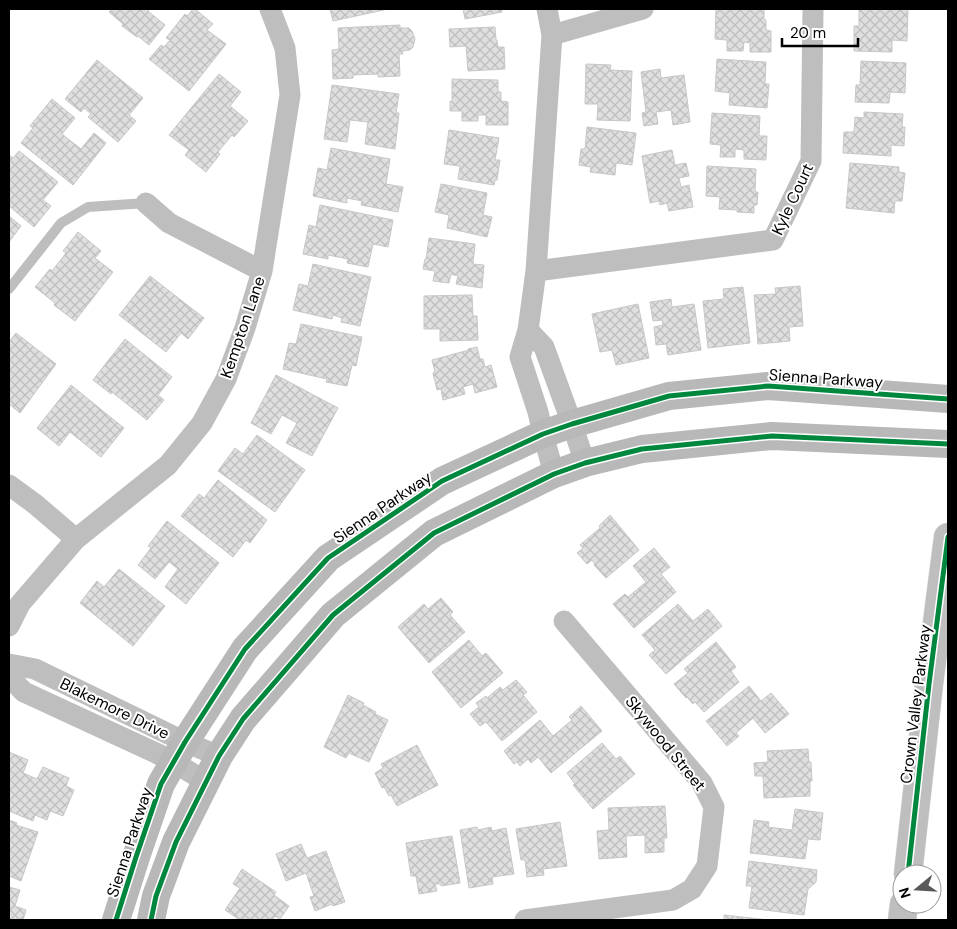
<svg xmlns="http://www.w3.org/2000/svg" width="957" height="929" viewBox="0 0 957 929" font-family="'DM Sans',sans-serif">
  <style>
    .building { fill: url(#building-cross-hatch); stroke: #c7c7c7 }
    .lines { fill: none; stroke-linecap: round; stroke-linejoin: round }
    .primary-casing { stroke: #dbdbdb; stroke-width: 29 }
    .service { stroke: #bebebe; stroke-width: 10 }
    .minor { stroke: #bebebe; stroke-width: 21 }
    .secondary { stroke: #b8b8b8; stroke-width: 28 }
    .primary { stroke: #bebebe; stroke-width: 28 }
    .cycleway-casing { stroke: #fff; stroke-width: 8 }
    .cycleway { stroke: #00873e; stroke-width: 5 }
    .labels { text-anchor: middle; stroke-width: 4; stroke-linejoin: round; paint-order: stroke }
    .street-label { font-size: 16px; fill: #000; stroke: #fff }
  </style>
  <defs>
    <pattern id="building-cross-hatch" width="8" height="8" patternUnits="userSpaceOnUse" patternTransform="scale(1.25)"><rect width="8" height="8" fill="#dfdfdf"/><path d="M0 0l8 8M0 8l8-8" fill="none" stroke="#bebebe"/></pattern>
  </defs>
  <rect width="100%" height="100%" fill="#fff"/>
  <path class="building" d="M112,9H150L148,11L165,25L149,45L138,36L137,37L122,26L123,24L109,12Z
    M193,9H195L213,24L207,30L226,44L189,91L149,59L161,45L164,47L170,40L166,38L185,14L187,16Z
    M330,9H388L333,21Z
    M463,9H501L502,12L465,19Z
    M716,9H764V20H766V30L771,31V52H750V43L744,42L743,51H727V40L715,39Z
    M859,9H908L907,41L892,40V52L854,51V26H859Z
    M400,25V28H409L412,31L415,39L413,47L410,50L402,51L403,54H399L400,76L378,77V74L353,75V78L333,79L332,50L339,49L338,28Z
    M495,27L496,40H497L498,47H504L505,69L468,71L466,46L450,47L449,29Z
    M717,59L766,62L765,84H769L767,108L729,105L730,93L715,91Z
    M97,60L143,98L129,115L136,121L118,142L88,117L91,114L84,108L81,112L65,99Z
    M861,61L906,63L905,93L890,92L889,103L855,102L856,85H860Z
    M586,64L611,65L610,70L632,71L630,121L597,120L598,104H585Z
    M660,69L661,78L684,75L690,122L673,125L671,110L656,112L658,124L644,126L642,113L646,112L641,72Z
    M219,74L241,92L230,106L248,121L234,137L232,135L218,152L220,154L206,172L185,155L189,150L169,135Z
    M452,79L498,80V92H501V101L508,102V125H486V115H478V121H462V111H450V101L452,102Z
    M332,85L399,94L396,113H399L395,149L365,144L368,122L350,120L347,142L324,139Z
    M52,99L75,118L62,134L81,149L94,133L106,143L73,185L21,143L33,128L30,126Z
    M864,112L903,114L902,127H905L904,146L891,145V156L843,153L844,132H854L855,117L864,118Z
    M712,113L760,116L759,136H767L766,160L744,159V150L735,149V157H720L721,145L710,144Z
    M587,127L636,133L632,165L616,163L615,175L590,172L591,167L579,165L581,149H585Z
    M449,130L499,138L495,160H500L497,180H495L494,185L458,179L460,166L444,164Z
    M331,148L390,159L386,184L403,187L398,212L361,205L362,201L347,198V203L313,196L318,168L327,170Z
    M672,150L675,165L686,163L689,176L679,178L681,187L689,185L693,207L669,211L667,203L660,205L659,201L650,203L642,156Z
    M19,151L58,182L43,200L51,206L34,227L9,206V155L13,158Z
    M850,163L899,167V172L905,173L902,201H895L894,213L846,208Z
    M707,166L756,169L755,192H758L757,205H754V213L737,212V210L719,209L720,197L706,196Z
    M441,184L487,193L483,215L492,217L487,237L447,228L449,215L435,212Z
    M320,205L393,220L388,247L373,244L368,267L347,263L348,259L328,255V259L303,254L309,225L316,227Z
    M9,216L21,226L9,242Z
    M78,232L101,251L95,258L113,272L75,321L54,305L55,303L35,287L50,269L52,271L66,253L63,251Z
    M429,238L475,244L473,264L484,265L482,288L456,284L458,276L451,274L449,283L433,281L435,271L423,269L425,259H426Z
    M313,264L371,277L360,326L341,322L342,318L333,315L332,319L293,310L299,284L308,286Z
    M150,276L204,318L188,339L181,333L166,352L119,315Z
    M800,286L803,326L789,327L790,341L758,344L754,295L776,294L775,288Z
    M743,287L750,343L708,348L703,301L724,299L723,289Z
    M472,295L473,316H477L478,340L440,341V329H424V296Z
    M671,299L672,307L694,304L701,350L668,355L666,344L656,345L654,327L663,325L662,320L653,321L650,302Z
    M638,304L649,358L616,365L612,350L600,352L592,314Z
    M301,324L362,337L356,366L352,365L347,386L326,382L327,379L283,369L289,343L296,344Z
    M16,333L56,364L20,413L9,404V342Z
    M125,339L172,377L158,395L164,400L147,420L112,392L111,394L93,380Z
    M477,347L480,359H483L485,367L491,365L497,387L475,393L473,384L463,387L465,394L443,400L441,389L437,390L433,373L435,372L432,360L469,350L468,349Z
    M276,375L338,408L312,456L286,443L297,423L282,415L271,434L251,423Z
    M71,385L124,428L101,457L70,432L59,446L37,428Z
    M257,435L305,470L275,512L218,471L235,448L243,454Z
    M218,480L267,520L250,543L246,540L233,557L181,516L199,494L204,498Z
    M610,515L639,550L606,578L594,565L595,564L592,560L587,564L577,553L583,548L580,545L600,528L599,526Z
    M167,521L219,563L186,604L165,587L178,569L169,562L155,579L138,565L151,548L148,546Z
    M654,548L670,567L661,574L676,592L634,628L613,604L625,594L628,597L646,582L633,566Z
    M119,569L165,606L133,646L80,603L97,581L104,587Z
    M441,598L453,612L450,615L465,632L429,663L398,627L424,604L428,609Z
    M678,604L693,621L708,609L722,626L666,674L649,655L655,650L642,635Z
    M469,640L482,656L486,653L503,673L461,708L432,672Z
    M716,642L736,667L731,671L739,682L704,712L695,702L693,704L687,697L686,698L674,684L688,673L684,669Z
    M516,680L527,692L523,695L537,712L502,741L486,722L480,726L470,714L479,707L476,703L486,696L487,698L500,687L503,690Z
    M749,686L761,701L771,693L789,714L765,733L753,718L736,733L739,736L727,746L706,721Z
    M348,695L364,703L363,705L376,712L375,714L388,720L369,762L349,753L346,758L324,747Z
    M581,706L602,731L551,773L538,757L531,763L528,759L520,766L517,762L514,764L504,751L540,720L553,736L572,720L569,717Z
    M602,743L616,759L620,756L635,774L593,809L573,785L575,784L567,773Z
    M417,745L438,785L397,806L391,795L389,796L384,787L382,788L375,773L383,768L381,764Z
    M808,749L809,762H811L812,781H810V796L764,798L763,776H755L754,763L768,762L767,751Z
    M9,752L28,760L23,773L37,779L43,767L69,778L66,786L74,790L63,816L50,811L47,820L35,815L33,821L9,811Z
    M665,806L667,838H664V852L645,853V835L626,836L627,857L599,859L597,831L609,830L608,808Z
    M795,809L823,813L820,840L808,839L805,859L750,853L754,820L769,822L768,827L792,830Z
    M9,820L17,823L16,825L38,832L21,881L9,876Z
    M560,822L567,866L543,869L544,875L527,877L525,860H521L516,829Z
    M477,827L478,830L491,827L492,831L506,828L514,874L492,877L493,884L469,888L460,830Z
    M452,836L460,883L441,886V884H435L437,891L419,894L416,876H411L406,843Z
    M301,844L307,858L326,851L345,902L333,906L332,904L315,911L310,897L314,896L306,873L286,881L276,854Z
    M749,861L817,870L816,882L808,889L804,915L749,908L752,886H746Z
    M242,869L276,892L274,895L289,906L280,919L275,916L272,920H240L225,910L240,888L233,884Z
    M9,887L20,890L15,906L26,910L23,920H9Z
    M724,915L769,920H724Z"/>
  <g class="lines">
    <defs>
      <path id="primary" d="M908,874L929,684L948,537
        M902,920L904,904"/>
    </defs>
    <use href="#primary" class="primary-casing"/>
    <path class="service" d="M9,289L61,223L88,207L146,203"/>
    <path class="minor" d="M547,9L552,35L536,271L528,330L520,357L538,412L543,434L554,474
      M552,35L643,9
      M146,203L169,223L262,271
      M536,271L773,240L811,161L813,9
      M528,330L544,347L572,424L585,463
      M9,485L35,504L76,539
      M9,626L20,604L76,539L168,465L202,423L226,379L245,328L262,271L290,95L285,48L270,9
      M9,664L35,669L185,742L219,756
      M9,677L24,692L156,753L174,762L206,782
      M525,920L673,900L692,889L707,866L714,807L702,783L564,621"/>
    <path class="secondary" d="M116,920L136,857L161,784L185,742L245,649L328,558L442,481L543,434L572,424L669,396L768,386L948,399
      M151,920L156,896L176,842L219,756L243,719L333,615L434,533L554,474L585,463L642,449L772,436L948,444"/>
    <use href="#primary" class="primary"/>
    <defs>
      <path id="cycleway" d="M908,874L929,684L948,537
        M116,920L136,857L161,784L185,742L245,649L328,558L442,481L543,434L572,424L669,396L768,386L948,399
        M151,920L156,896L176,842L219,756L243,719L333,615L434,533L554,474L585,463L642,449L772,436L948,444"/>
    </defs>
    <use href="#cycleway" class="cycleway-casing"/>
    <use href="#cycleway" class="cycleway"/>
  </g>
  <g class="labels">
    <g class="street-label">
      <text transform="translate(792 199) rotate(-65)" y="6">Kyle Court</text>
      <text transform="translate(242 327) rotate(-71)" y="6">Kempton Lane</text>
      <text transform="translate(826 378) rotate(4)" y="6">Sienna Parkway</text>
      <text transform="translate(382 507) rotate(-34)" y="6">Sienna Parkway</text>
      <text transform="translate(915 704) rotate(-83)" y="6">Crown Valley Parkway</text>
      <text transform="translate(115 708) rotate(26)" y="6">Blakemore Drive</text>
      <text transform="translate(666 743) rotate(51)" y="6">Skywood Street</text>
      <text transform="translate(129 842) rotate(-72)" y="6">Sienna Parkway</text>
    </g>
  </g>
  <rect width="957" height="929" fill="none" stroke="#000000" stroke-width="20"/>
  <g transform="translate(917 889) rotate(252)"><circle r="24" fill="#ffffff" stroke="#999999"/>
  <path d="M0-4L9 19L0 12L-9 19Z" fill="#595959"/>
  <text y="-8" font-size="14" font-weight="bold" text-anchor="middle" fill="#000000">N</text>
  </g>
  <path d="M782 38v8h76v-8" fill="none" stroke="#000000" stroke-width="2.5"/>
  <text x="790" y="38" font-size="15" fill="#000000" stroke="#ffffff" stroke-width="4" paint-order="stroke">20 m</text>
</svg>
